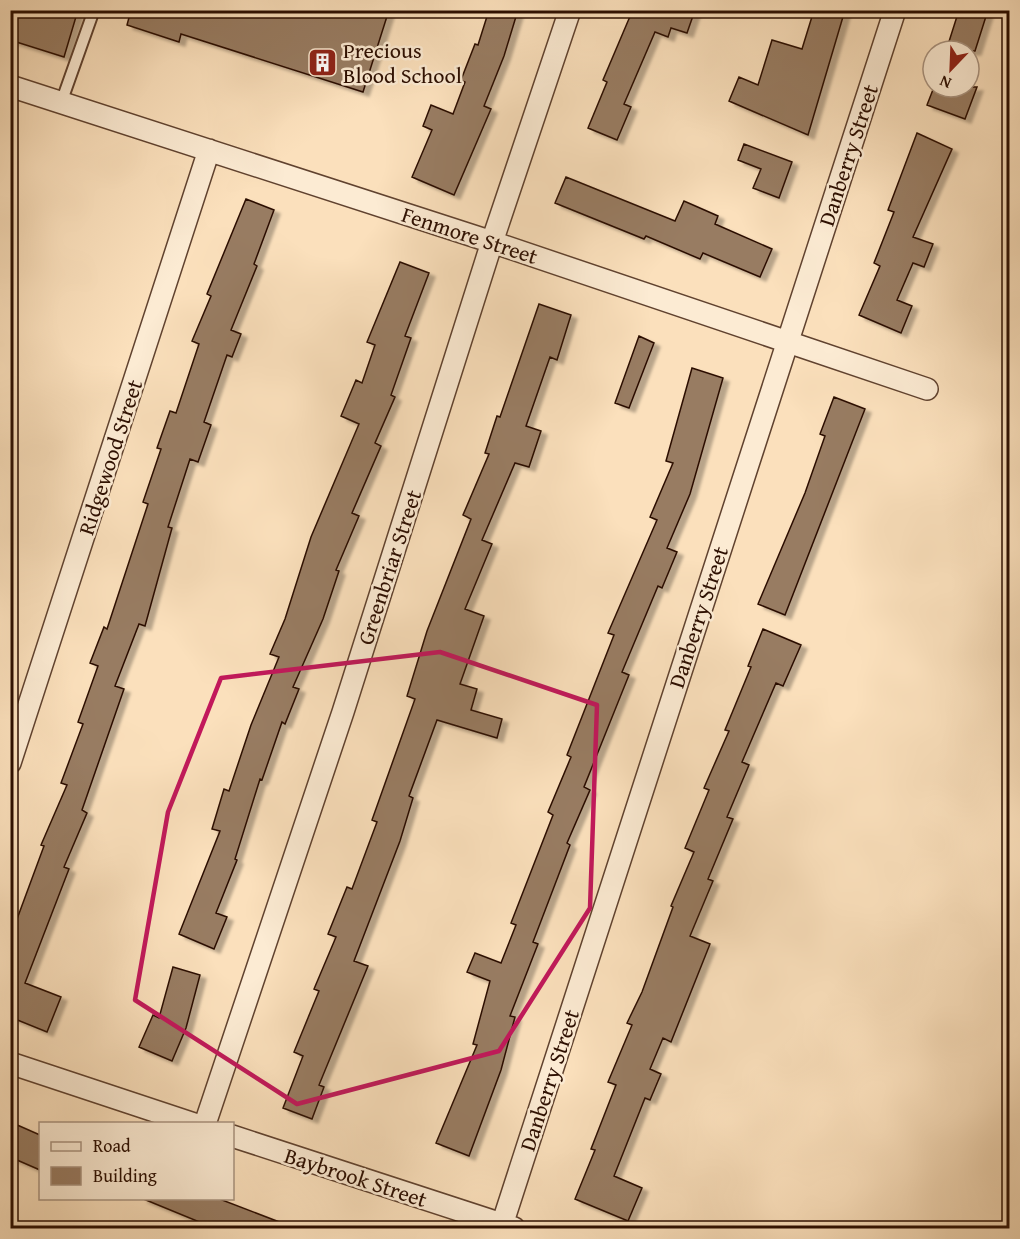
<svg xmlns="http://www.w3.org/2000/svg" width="1020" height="1239" viewBox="0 0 1020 1239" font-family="'Gentium Book Plus',serif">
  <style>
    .building { fill: #987b62; stroke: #2c0e00; stroke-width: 1.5; filter: url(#shadow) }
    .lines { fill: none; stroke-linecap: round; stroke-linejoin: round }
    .lane-casing { stroke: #60422f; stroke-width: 14 }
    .street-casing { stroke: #60422f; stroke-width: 24 }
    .lane { stroke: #fcebd3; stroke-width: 10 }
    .street { stroke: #fcebd3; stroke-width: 21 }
    .marked { fill: none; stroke: #c2185b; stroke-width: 4.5; stroke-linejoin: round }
    .labels { text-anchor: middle; stroke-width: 5; stroke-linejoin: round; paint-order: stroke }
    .poi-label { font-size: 22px; fill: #2c0e00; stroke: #fcebd3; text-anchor: start }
    .street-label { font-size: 22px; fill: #2c0e00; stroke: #fcebd3 }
  </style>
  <defs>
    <filter id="shadow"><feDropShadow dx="6" dy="4" stdDeviation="1.5" flood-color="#0004"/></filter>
  </defs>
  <rect width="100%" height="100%" fill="#fbe0bc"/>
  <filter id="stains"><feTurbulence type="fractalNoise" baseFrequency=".00333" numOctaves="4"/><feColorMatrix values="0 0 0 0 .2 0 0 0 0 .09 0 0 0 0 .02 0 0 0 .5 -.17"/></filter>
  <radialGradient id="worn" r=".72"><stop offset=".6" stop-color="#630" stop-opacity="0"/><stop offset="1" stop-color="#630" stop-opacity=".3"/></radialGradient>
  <path class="building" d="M20,10H78L64,57L10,40Z
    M131,10H389L363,92L181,34L179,42L127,25Z
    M489,10H518L504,56L484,106L491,109L454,195L412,177L432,130L423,126L431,105L453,114L465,82L461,80L475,44L478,45Z
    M630,10H695L687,33L671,28L668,37L655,32L624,104L631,107L617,140L588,128L607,82L603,80L631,14Z
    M814,10H845L808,135L729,101L739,77L758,85L772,40L802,49Z
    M959,10H988L975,51H946Z
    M934,87H977L965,119L927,105Z
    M917,133L952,149L913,237L933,244L924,267L913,263L897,300L912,306L901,333L859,315L880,266L874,263L894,212L888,210Z
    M744,144L792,162L779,198L753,188L761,169L738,160Z
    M566,177L675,221L684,201L718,216L715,224L772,249L760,277L703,253L700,259L646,236L644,239L555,203Z
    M246,199L274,210L254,264L257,266L231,330L241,334L232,357L227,355L204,422L211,425L198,462L190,459L168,527L172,528L145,626L139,624L115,686L124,689L82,810L87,813L64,867L69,869L25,983L61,997L47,1032L10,1017V938L44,846L41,845L67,785L61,783L83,724L78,722L98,666L90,663L104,627L107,629L148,504L143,502L161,449L157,448L170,411L176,413L199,344L192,341L211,296L207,294Z
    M400,262L429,273L405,336L411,338L391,395L395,397L375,443L381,446L352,513L359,516L336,570L339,571L323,619L293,687L299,689L285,724L282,722L262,780L260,779L235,859L237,860L216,913L227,917L214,949L179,934L220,831L212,829L224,789L229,791L251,725L279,657L270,654L285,619L311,537L359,424L341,416L356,380L362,383L375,345L367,342Z
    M539,304L571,315L557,360L550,357L526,426L541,431L529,467L515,463L482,540L492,544L465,609L484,616L460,684L477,689L471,710L502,719L497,738L437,720L409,796L413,798L400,841L354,961L368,966L319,1085L324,1087L312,1119L283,1108L303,1056L294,1052L319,991L314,989L336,937L328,934L347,887L352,889L377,822L372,820L415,699L407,696L427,631L471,519L463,515L489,454L485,453L497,416L500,417Z
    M639,336L654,343L629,408L615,403Z
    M692,368L723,378L690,494L667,548L677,552L662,588L658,586L622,672L629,675L584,787L590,790L567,843L570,845L533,942L538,944L510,1016L515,1017L501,1070L469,1156L436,1143L477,1045L473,1044L490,981L467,972L475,953L501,963L516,925L511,923L553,815L548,812L571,757L567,755L614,635L608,633L657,520L650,517L673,463L666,461Z
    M834,397L865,409L785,615L758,604L805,493L825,436L820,434Z
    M763,629L801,645L783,686L776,683L742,762L749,765L727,817L733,819L708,879L713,881L690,936L710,944L671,1042L663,1038L650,1069L661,1074L650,1100L645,1098L614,1176L642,1188L628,1221L575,1199L595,1150L591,1149L616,1085L608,1082L632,1025L627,1023L642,992L673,907L671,906L694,852L685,848L709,790L704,788L729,731L725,730L751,667L748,666Z
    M173,967L200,975L186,1028L172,1061L139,1047L153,1015L159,1018Z
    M15,1124L40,1135V1170L10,1157V1134Z
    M141,1198H217L295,1228H214Z"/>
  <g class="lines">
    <defs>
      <path id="lane" d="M61,103L94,10"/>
      <path id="street" d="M10,86L492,242L927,389
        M10,763L209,150
        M10,1063L194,1124
        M205,1124L343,712L492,242L570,10
        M232,1136L514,1228
        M502,1225L895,10"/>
    </defs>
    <use href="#lane" class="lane-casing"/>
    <use href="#street" class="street-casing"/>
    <use href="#lane" class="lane"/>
    <use href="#street" class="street"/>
  </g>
  <path class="marked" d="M440,652L597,705L590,908L499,1051L297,1104L135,1000L168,812L221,678Z"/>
  <defs>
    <symbol id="building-square" viewBox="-11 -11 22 22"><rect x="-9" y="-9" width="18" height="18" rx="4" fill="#8f2418" stroke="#fcebd3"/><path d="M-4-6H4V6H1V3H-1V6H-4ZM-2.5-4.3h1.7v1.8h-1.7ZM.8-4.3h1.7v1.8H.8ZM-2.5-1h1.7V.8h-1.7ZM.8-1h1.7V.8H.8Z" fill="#fff"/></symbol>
  </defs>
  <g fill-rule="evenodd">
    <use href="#building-square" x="306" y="46" width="33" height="33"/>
  </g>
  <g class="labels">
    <g class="poi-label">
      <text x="343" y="58">Precious<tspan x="343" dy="25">Blood School</tspan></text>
    </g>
    <g class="street-label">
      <text transform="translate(848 155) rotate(-72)" y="8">Danberry Street</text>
      <text transform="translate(470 235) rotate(18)" y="8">Fenmore Street</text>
      <text transform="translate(110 457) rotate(-72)" y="8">Ridgewood Street</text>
      <text transform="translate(389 567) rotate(-72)" y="8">Greenbriar Street</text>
      <text transform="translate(698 617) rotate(-72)" y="8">Danberry Street</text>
      <text transform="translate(549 1080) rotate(-72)" y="8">Danberry Street</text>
      <text transform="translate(356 1177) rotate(18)" y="8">Baybrook Street</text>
    </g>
  </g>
  <rect width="1020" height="1239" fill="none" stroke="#fbe0bc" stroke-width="36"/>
  <rect x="12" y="12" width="996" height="1215" fill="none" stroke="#2c0e00" stroke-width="3"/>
  <rect x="18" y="18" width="984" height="1203" fill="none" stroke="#2c0e00" stroke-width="1.5"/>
  <rect x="39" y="1122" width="195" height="78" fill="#fcebd3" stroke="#a9937f" stroke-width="1.5"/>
  <rect x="51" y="1142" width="30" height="9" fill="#fcebd3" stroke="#a9937f" stroke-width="1.5"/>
  <text x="93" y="1152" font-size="18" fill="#2c0e00">Road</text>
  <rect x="51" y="1167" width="30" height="18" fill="#987b62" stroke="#a9937f" stroke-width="1.5"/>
  <text x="93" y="1182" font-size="18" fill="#2c0e00">Building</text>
  <g transform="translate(951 69) rotate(203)"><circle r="28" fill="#fcebd3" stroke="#a9937f" stroke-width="1.5"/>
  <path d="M0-4.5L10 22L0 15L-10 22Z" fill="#8f2418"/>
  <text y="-9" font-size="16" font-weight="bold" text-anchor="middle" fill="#2c0e00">N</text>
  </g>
  <rect width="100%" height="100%" filter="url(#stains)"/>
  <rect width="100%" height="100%" fill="url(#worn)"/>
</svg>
